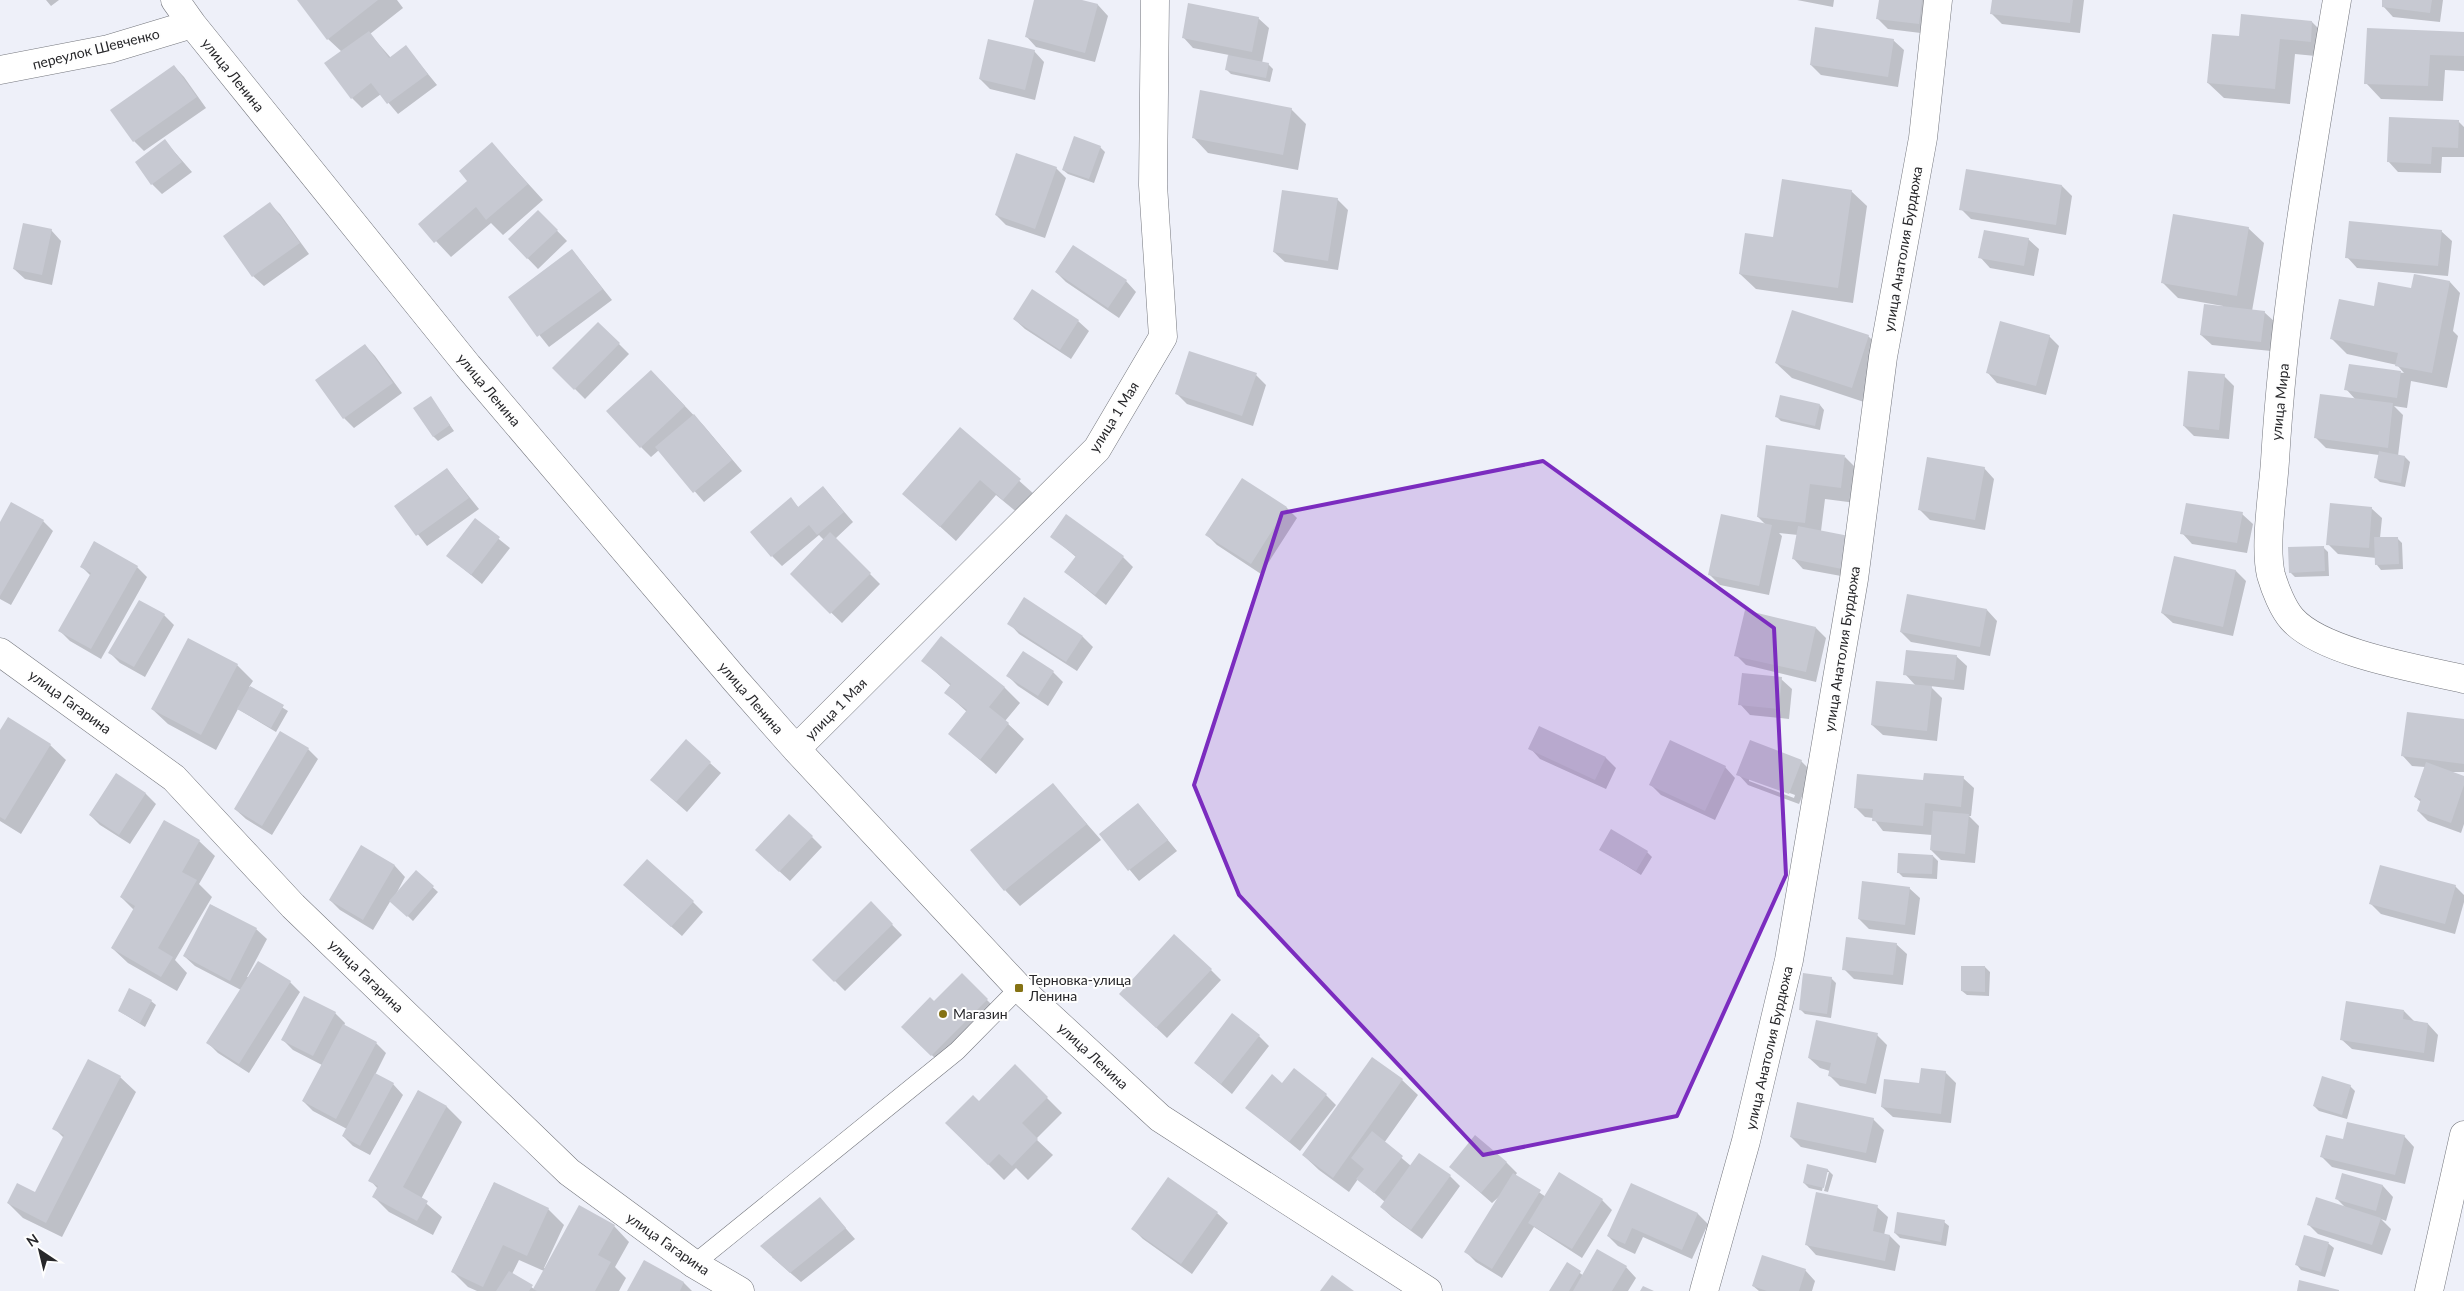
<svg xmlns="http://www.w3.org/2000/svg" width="2464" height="1291" viewBox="0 0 2464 1291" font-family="Lato,sans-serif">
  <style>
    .shadow { fill: #0003; fill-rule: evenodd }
    .building { fill: #c7c9d2 }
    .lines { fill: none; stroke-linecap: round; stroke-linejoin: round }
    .service-casing { stroke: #75777e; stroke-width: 19 }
    .minor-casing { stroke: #75777e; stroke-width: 29 }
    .service { stroke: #fff; stroke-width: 18 }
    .minor { stroke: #fff; stroke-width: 28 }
    .marked { fill: #7b2cbf; fill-opacity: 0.2; stroke: #7b2cbf; stroke-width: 4; stroke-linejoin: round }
    .poi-dot { fill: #857213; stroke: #fefefe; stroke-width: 2 }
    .labels { text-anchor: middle; stroke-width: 4; stroke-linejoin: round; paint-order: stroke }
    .street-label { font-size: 14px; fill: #27272a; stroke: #fefefe }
    .poi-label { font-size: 14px; fill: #27272a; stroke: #fefefe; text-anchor: start }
  </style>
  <rect width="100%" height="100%" fill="#eef0f9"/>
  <path class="shadow" d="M46,0H59L51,6Z
    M299,0H397L403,8L370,34L391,58L406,47L437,85L398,114L381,94L362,108L352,98L342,52L328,39Z
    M1036,0H1077L1098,5L1108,16L1095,62L1036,47L1026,36Z
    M1797,0H1834L1833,7Z
    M1880,0H1933L1929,34L1888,29L1877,18Z
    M1993,0H2084L2080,33L2002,24L1992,14Z
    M2384,0H2443L2440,22L2393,17L2383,6Z
    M1258,18L1269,28L1262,63L1268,64L1273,69L1270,82L1231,74L1226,69L1229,55L1193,48L1183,37Z
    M2312,22L2327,37L2326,57L2295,54L2290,104L2224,98L2208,83L2240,38Z
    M2464,34V71L2445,70L2443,101L2381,99L2366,83Z
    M1893,40L1904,50L1898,87L1821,75L1811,65Z
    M1034,51L1044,62L1035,100L990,89L980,79Z
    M174,66L184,77L206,108L144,151L134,141Z
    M1291,109L1306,124L1298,170L1208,153L1193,137Z
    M2458,121L2464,127V157H2442L2441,173L2398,172L2388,161Z
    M165,141L192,172L162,194L152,184Z
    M492,144L543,200L503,235L491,223L451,257L420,224L469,181Z
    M1100,147L1105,152L1094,183L1068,174L1063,170Z
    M1056,168L1066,178L1045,238L1006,225L996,215Z
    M2062,186L2072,196L2066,235L1971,219L1961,209Z
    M1851,191L1867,206L1853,303L1756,289L1740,274L1774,238Z
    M1337,199L1348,210L1338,270L1285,262L1274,252Z
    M270,204L280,214L309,254L264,286L253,276Z
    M538,211L567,241L538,269L509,239Z
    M2248,228L2264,243L2252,311L2264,312L2275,322L2271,351L2212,345L2201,335L2223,306L2178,298L2162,282Z
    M51,230L61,241L52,285L25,279L14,269Z
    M2441,231L2452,241L2448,276L2357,268L2347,257Z
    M2028,239L2039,249L2034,276L1990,268L1980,257Z
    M572,250L612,300L549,347L509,297Z
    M1056,272L1126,281L1136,292L1119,318L1066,282Z
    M2450,282L2460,293L2453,331L2458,336L2447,388L2411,381L2407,408L2394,406L2403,415L2398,456L2405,457L2410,462L2405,487L2380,482L2375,477L2379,455L2326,448L2316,438L2356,400L2346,389L2350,365L2404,373L2397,365L2347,354L2332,339L2375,307L2412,290Z
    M1032,291L1078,321L1089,331L1071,359L1025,329L1014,319Z
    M598,323L629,354L585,399L554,368Z
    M1868,336L1884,351L1867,403L1792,378L1776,363Z
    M2049,336L2059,346L2046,395L1997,383L1987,372Z
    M365,345L375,356L402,393L354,428L344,418Z
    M1256,375L1266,385L1253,426L1187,404L1177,394Z
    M2224,376L2234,386L2229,439L2194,436L2184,426Z
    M661,381L704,426L742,471L704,502L659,450L651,457L641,447Z
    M431,398L454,431L438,441L433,436Z
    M1820,405L1824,410L1820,430L1781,421L1777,417Z
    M960,428L1035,495L1019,514L996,495L956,541L904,494Z
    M1845,457L1860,472L1856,503L1825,499L1821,531L1852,578L1803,569L1793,558L1798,535L1779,533L1782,536L1769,595L1720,585L1710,575L1766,525L1758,517Z
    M1984,468L1994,479L1985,530L1930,520L1920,510Z
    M447,469L479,509L427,546L396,506Z
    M1243,480L1287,508L1297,518L1261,574L1217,545L1207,535Z
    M823,487L853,522L835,539L880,584L842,623L791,574L824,540L819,535L782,566L772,556L791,499L799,508Z
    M2371,508L2382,518L2380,538H2397L2402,543L2403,569L2381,570L2377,565L2376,558L2338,554L2328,544Z
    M2242,514L2253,524L2247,553L2192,544L2182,533Z
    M1066,516L1123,557L1133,567L1106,605L1065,572L1076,557L1051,536Z
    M475,520L510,548L482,584L448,556Z
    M43,521L53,531L11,605L0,599V525Z
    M2323,547L2328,552L2329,576L2295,577L2290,572Z
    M2175,557L2236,571L2246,581L2233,636L2173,623L2162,613Z
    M81,566L137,567L147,577L101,659L70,641L60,631L91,576Z
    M1987,610L1997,621L1990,656L1911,642L1901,632Z
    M164,615L174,625L145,677L120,663L110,653Z
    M1009,623L1083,637L1093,647L1077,671L1019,634Z
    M1816,628L1826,638L1816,682L1746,665L1736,655Z
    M941,638L1005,688L1020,703L1005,721L1024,739L996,774L950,734L967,712L946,693L951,686L923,661Z
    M189,640L237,665L253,681L249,687L288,711L276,732L238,709L216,750L168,724L152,709Z
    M1956,656L1967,666L1964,690L1930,686L1942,698L1937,741L1883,735L1872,725L1916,686L1905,674Z
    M1053,672L1063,682L1048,706L1018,686L1008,676Z
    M1781,679L1792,689L1789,719L1750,715L1740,704Z
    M2464,720V772H2449L2464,777V824L2461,833L2428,821L2418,811L2421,802L2415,797L2425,767L2412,766L2402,755Z
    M1540,728L1606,758L1616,768L1606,789L1540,759L1530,748Z
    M0,733L50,745L66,760L21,834L0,821Z
    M308,749L318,759L272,835L246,819L235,809Z
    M1801,761L1812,772L1799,804L1748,785L1738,774ZM1749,778L1795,795L1794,798L1749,781Z
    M710,763L721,773L687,812L662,790Z
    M1725,767L1735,778L1715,820L1661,795L1651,785Z
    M116,774L146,794L156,804L130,844L100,825L90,815Z
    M1963,778L1974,788L1971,816H1969L1979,826L1975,863L1941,860L1931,850L1932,835L1883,831L1873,818L1865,817L1855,807L1924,782Z
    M1053,785L1101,840L1020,906L1005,890Z
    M1138,804L1177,851L1139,881L1100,834Z
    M812,837L822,847L790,881L767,860Z
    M199,841L215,856L199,884L212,897L175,960L187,973L177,991L128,963L112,948L134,910L121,897Z
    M362,847L395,866L405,877L395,896L416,872L438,892L413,921L391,900L373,930L340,910L330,900Z
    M1601,850L1647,852L1652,857L1641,875Z
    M1933,856L1938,861L1937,879L1903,877L1898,872Z
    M2455,886L2464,895V902L2455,934L2381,914L2371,904Z
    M1909,888L1920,898L1915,935L1869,929L1859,919Z
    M635,895L693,902L703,912L682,936Z
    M871,903L902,935L845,991L814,960Z
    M211,905L256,929L267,939L247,977L290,982L300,992L249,1073L218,1053L208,1043L241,990L195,966L184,956Z
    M1896,944L1907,954L1903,985L1854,979L1844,969Z
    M1985,967L1990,972L1989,996L1967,995L1962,991Z
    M1211,970L1221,980L1167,1038L1131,1004Z
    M962,975L997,1010L942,1065L903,1027L934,1003Z
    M1831,978L1836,983L1831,1018L1805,1014L1800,1009Z
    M151,1001L156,1005L145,1027L119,1011Z
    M2404,1011L2414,1021L2428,1024L2438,1035L2434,1062L2352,1049L2341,1039Z
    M335,1013L345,1023L344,1026L376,1043L386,1053L375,1075L393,1084L403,1095L370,1155L353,1146L343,1136L347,1129L313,1111L303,1101L322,1065L293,1050L283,1040Z
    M1877,1035L1887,1045L1876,1094L1840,1086L1829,1075L1830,1071L1820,1068L1809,1058Z
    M1259,1036L1269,1046L1232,1094L1195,1063Z
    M1372,1059L1402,1080L1418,1095L1384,1143L1411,1166L1450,1176L1460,1186L1422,1239L1392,1217L1381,1207L1385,1202L1358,1179L1349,1192L1319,1170L1303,1155Z
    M1015,1066L1062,1113L1036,1139L1053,1155L1028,1180L1016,1168L1004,1180L947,1123L979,1103Z
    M1945,1072L1956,1083L1951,1123L1893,1117L1882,1107Z
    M120,1077L136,1092L62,1237L23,1218L8,1203L35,1194L64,1138L54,1128Z
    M1283,1085L1326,1095L1336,1105L1300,1151L1247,1108Z
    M2350,1086L2355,1091L2347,1119L2319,1111L2314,1106Z
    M418,1091L447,1107L462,1122L421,1199L442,1217L433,1235L389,1212L374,1197L378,1189L370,1180Z
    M1873,1119L1884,1130L1876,1163L1801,1147L1791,1137Z
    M2404,1136L2414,1147L2405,1184L2332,1167L2322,1157L2344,1140Z
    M1475,1137L1507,1163L1517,1173L1515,1176L1546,1197L1602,1200L1612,1210L1582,1258L1534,1227L1502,1278L1476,1262L1466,1252L1502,1194L1492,1203L1451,1167Z
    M1808,1165L1828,1170L1833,1175L1828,1192L1824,1191L1829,1172H1826L1822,1191L1809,1188L1804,1183Z
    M2343,1175L2383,1186L2393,1197L2386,1221L2381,1219L2391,1229L2382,1255L2318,1234L2308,1224L2345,1207L2336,1198Z
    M1169,1179L1217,1213L1228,1223L1192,1274L1143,1239L1133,1229Z
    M494,1183L548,1209L564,1225L544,1268H546L614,1226L629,1242L615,1267L626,1278L619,1291H477L468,1287L452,1271ZM519,1260L544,1271L534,1289L512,1274Z
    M1631,1185L1698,1214L1708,1224L1692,1259L1643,1237L1635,1254L1618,1246L1608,1236Z
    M820,1199L855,1239L801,1282L772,1257Z
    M1877,1207L1888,1217L1884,1235L1890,1236L1900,1246L1895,1271L1816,1255L1806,1244Z
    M1944,1222L1949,1226L1946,1246L1900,1238L1895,1233Z
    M2305,1236L2329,1244L2334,1248L2325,1277L2301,1270L2297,1265Z
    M645,1262L684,1283L692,1291H629Z
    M1567,1264L1584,1276L1626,1267L1636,1278L1628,1291H1551Z
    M1805,1270L1815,1281L1812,1291H1759L1753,1286Z"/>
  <path class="building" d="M297,0H378L327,40Z
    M1034,0H1082L1098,4L1085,53L1025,37Z
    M1879,0H1922L1919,24L1876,19Z
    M1992,0H2073L2070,23L1990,14Z
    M2382,0H2432L2430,13L2382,7Z
    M1188,3L1259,17L1252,52L1182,38Z
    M2241,14L2312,21L2311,42L2280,39L2275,89L2207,83L2212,34L2239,36Z
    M1815,27L1894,39L1888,77L1810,65Z
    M2367,28L2464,32V56L2430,55L2428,86L2364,84Z
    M369,31L389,58L406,45L428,74L387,104L371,83L351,99L324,63Z
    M988,39L1035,50L1025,90L979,79Z
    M1228,55L1269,63L1266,78L1225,70Z
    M174,65L197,97L133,142L110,110Z
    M1200,90L1292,108L1283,155L1192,138Z
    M2389,117L2459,120L2458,148L2432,147L2431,164L2387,162Z
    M1074,136L1101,146L1089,179L1062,170Z
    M165,139L182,162L151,185L135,162Z
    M492,142L528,184L486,220L476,207L434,243L418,224L467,181L459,171Z
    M1016,153L1057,167L1035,229L995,215Z
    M1966,169L2062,185L2056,225L1959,210Z
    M1782,179L1852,190L1838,288L1739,274L1745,233L1773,237Z
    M1282,190L1338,198L1328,261L1273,252Z
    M270,202L300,243L252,277L223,236Z
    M538,210L558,230L527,259L508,239Z
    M2173,214L2249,227L2237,296L2161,283Z
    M2349,221L2442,230L2438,266L2345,258Z
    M23,223L52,229L42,275L13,269Z
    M1984,230L2029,238L2024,266L1978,258Z
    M1073,245L1127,280L1108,308L1055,272Z
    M572,249L603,289L537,337L508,297Z
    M2414,274L2450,281L2432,373L2395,366L2398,353L2330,339L2339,299L2374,306L2378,282L2411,288Z
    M1032,289L1079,320L1060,350L1013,319Z
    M2204,304L2265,311L2261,342L2200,335Z
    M1792,310L1869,335L1852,388L1775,363Z
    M2000,321L2050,335L2036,386L1986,373Z
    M598,322L620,343L574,390L552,368Z
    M365,344L393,383L343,419L315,380Z
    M1189,351L1257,373L1242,416L1175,394Z
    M2349,364L2401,371L2397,398L2344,390Z
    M651,370L685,406L640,448L606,411Z
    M2188,371L2225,374L2219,430L2183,426Z
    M2320,394L2393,403L2388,448L2314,438Z
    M1780,395L1820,404L1815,426L1775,417Z
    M431,396L450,425L433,437L413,408Z
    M694,414L732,460L693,493L655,447Z
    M960,427L1021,479L1003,500L980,480L940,527L902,494Z
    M1766,445L1845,455L1841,488L1810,484L1805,523L1757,517Z
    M2379,451L2405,456L2401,483L2374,478Z
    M1927,457L1985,467L1975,520L1918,510Z
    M447,468L469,498L416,536L394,506Z
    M1242,478L1287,507L1251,564L1205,535Z
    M823,486L844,512L817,535L809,525L771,557L750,532L791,497L798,507Z
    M11,502L44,520L0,596V522Z
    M2186,503L2243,512L2237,543L2180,534Z
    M2330,503L2372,507L2369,548L2326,545Z
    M1066,514L1124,556L1095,595L1064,572L1076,556L1050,537Z
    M1721,514L1772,525L1759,586L1708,575Z
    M475,518L500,537L471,575L446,556Z
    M1798,526L1849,536L1842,569L1792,559Z
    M830,532L871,573L830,614L790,574Z
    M2374,537H2398L2399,564L2375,565Z
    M94,541L138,566L91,649L58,631L91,573L80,567Z
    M2324,546L2325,571L2289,573L2288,547Z
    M2174,556L2236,570L2223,627L2161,613Z
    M1907,594L1987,609L1980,647L1900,632Z
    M1024,597L1083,636L1066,662L1007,624Z
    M139,600L165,614L134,667L108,653Z
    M1745,610L1816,627L1806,672L1734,656Z
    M941,636L1005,687L989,707L1009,723L980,760L948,734L967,710L944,693L951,684L921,661Z
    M188,638L238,664L201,735L151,709Z
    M1906,650L1957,655L1954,680L1903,675Z
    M1023,651L1054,671L1038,696L1006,676Z
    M1742,673L1782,677L1779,709L1738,705Z
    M1876,681L1932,686L1927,731L1871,725Z
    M250,686L284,705L271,728L237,709Z
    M2407,712L2464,719V764L2401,756Z
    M8,717L51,744L5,820L0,817V730Z
    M1539,726L1606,757L1595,780L1528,749Z
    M280,731L309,748L262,826L234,809Z
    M686,739L711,762L676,802L650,780Z
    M1670,740L1726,766L1705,811L1649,785Z
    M1750,740L1802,760L1789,794L1736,775Z
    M2426,762L2464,776V785L2451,823L2417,811L2421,799L2414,797Z
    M116,773L146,793L119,835L89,815Z
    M1924,773L1964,776L1961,807L1925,803L1923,826L1872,821L1873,809L1854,808L1857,774L1923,780Z
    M1053,783L1087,824L1004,891L970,850Z
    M1138,803L1168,840L1128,871L1099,834Z
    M1933,811L1969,814L1965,854L1930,850Z
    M789,814L813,836L779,872L755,850Z
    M164,820L200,840L182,872L197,880L158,948L173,957L161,977L111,948L135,906L120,897Z
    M1611,829L1648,851L1636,871L1599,850Z
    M361,845L395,865L363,920L329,900Z
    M1898,853L1933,855L1932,874L1897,873Z
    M647,859L694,901L671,927L623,885Z
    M2380,865L2456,885L2445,924L2369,904Z
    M416,870L434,886L407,917L389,901Z
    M1862,881L1910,887L1905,925L1858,919Z
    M871,901L893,924L834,982L812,960Z
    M210,904L257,928L230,981L183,956Z
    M1174,934L1212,969L1156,1028L1119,994Z
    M1846,937L1897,943L1893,975L1842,970Z
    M258,961L291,981L239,1064L206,1043Z
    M1961,966H1985V992L1961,991Z
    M962,973L988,999L931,1056L901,1027L930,997L934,1001Z
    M1803,973L1832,977L1827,1014L1799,1010Z
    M129,988L152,1000L140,1023L118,1011Z
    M304,996L336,1012L313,1056L281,1040Z
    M2346,1001L2404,1010L2403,1019L2428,1023L2424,1053L2340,1040Z
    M1232,1013L1260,1035L1221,1084L1194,1063Z
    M1816,1020L1878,1033L1866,1084L1828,1076L1831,1063L1808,1058Z
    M343,1024L377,1042L336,1119L302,1101Z
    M1372,1057L1403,1079L1333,1178L1302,1155Z
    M88,1059L121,1076L46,1223L7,1203L17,1183L35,1192L64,1135L52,1129Z
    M1015,1064L1048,1097L1022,1123L1038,1139L1012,1166L999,1154L988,1165L945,1123L973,1095L979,1101Z
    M1294,1068L1327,1094L1289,1142L1245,1108L1272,1074L1282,1083Z
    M1921,1068L1946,1071L1941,1114L1881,1107L1884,1079L1919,1083Z
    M375,1073L394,1083L360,1146L342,1136Z
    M2322,1076L2351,1085L2342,1115L2313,1106Z
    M418,1090L447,1106L403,1187L428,1201L417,1221L372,1197L378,1186L368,1181Z
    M1797,1102L1874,1118L1866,1153L1790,1137Z
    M2347,1122L2405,1135L2395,1175L2320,1157L2326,1135L2343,1139Z
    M1372,1131L1403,1156L1374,1193L1356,1179L1364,1169L1351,1158Z
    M1475,1135L1507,1162L1481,1193L1449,1167Z
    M1419,1153L1451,1175L1411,1230L1380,1207Z
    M1807,1164L1828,1169L1824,1188L1803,1183Z
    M1559,1172L1603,1199L1572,1249L1528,1223Z
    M1513,1173L1541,1190L1492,1269L1464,1252Z
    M2342,1173L2383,1185L2376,1211L2335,1199Z
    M1168,1177L1218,1212L1181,1264L1131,1229Z
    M494,1182L549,1208L527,1256L503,1245L483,1287L451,1272Z
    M1631,1183L1698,1213L1682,1250L1632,1228L1625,1244L1607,1236Z
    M1816,1192L1878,1205L1873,1231L1890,1235L1885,1261L1805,1245Z
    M820,1197L846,1228L790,1273L760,1246Z
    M2316,1197L2381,1218L2372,1245L2307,1225Z
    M579,1205L615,1225L598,1255L611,1262L595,1291H537L533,1289Z
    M1897,1212L1945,1220L1941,1242L1894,1233Z
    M2304,1235L2329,1242L2321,1272L2295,1265Z
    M1597,1249L1627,1266L1612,1291H1573Z
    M1762,1255L1806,1269L1799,1291H1767L1752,1286Z
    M644,1260L684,1282L680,1291H627Z
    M1567,1262L1581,1271L1569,1291H1549Z
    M509,1271L533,1285L529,1291H496Z
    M1332,1275L1354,1291H1320Z
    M2299,1280L2339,1290V1291H2297Z
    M1643,1286L1654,1291H1640Z"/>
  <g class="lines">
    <defs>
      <path id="service" d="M694,1264L957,1051L1019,988"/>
      <path id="minor" d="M175,0L192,24L468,366L736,681L796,749L1019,988L1160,1118L1428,1291
        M2337,0C2311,153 2284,306 2275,461C2273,493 2264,545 2271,575C2275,589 2283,609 2292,619C2322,653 2420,669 2464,679
        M0,70L109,49L192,24
        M0,652L174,778L293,906L569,1172L694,1264L740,1291
        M796,749L1097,449L1163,337L1153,185L1155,0
        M1704,1291L1746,1141L1789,960L1854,579L1883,357L1923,138L1938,0
        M2429,1291L2464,1135"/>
    </defs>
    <use href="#service" class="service-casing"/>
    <use href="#minor" class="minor-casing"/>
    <use href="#service" class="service"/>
    <use href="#minor" class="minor"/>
  </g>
  <path class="marked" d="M1543,461L1774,628L1786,875L1677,1116L1483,1155L1239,895L1194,785L1282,513Z"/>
  <g class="poi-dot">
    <rect x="1014" y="983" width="10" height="10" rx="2.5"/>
    <circle cx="943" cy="1014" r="5"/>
  </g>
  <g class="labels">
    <g class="street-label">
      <text transform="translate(96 49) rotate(-14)" y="5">переулок Шевченко</text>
      <text transform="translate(233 75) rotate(51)" y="5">улица Ленина</text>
      <text transform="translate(1903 249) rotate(-80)" y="5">улица Анатолия Бурдюжа</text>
      <text transform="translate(489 390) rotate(50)" y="5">улица Ленина</text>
      <text transform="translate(2280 402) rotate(-84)" y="5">улица Мира</text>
      <text transform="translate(1114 417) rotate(-58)" y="5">улица 1 Мая</text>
      <text transform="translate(1842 649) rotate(-81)" y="5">улица Анатолия Бурдюжа</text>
      <text transform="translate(751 698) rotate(49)" y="5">улица Ленина</text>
      <text transform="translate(70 702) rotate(36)" y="5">улица Гагарина</text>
      <text transform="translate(836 709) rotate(-45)" y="5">улица 1 Мая</text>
      <text transform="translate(366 976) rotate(44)" y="5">улица Гагарина</text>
      <text transform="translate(1769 1048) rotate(-77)" y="5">улица Анатолия Бурдюжа</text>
      <text transform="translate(1093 1056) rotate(43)" y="5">улица Ленина</text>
      <text transform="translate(668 1244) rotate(35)" y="5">улица Гагарина</text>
    </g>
    <g class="poi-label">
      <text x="1029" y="985">Терновка-улица<tspan x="1029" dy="16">Ленина</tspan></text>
      <text x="953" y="1019">Магазин</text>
    </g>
  </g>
  <g transform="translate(40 1251) rotate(325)" stroke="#fefefe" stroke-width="4" paint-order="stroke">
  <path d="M0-4L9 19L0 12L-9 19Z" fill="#27272a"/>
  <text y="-8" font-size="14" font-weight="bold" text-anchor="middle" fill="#27272a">N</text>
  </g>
</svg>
